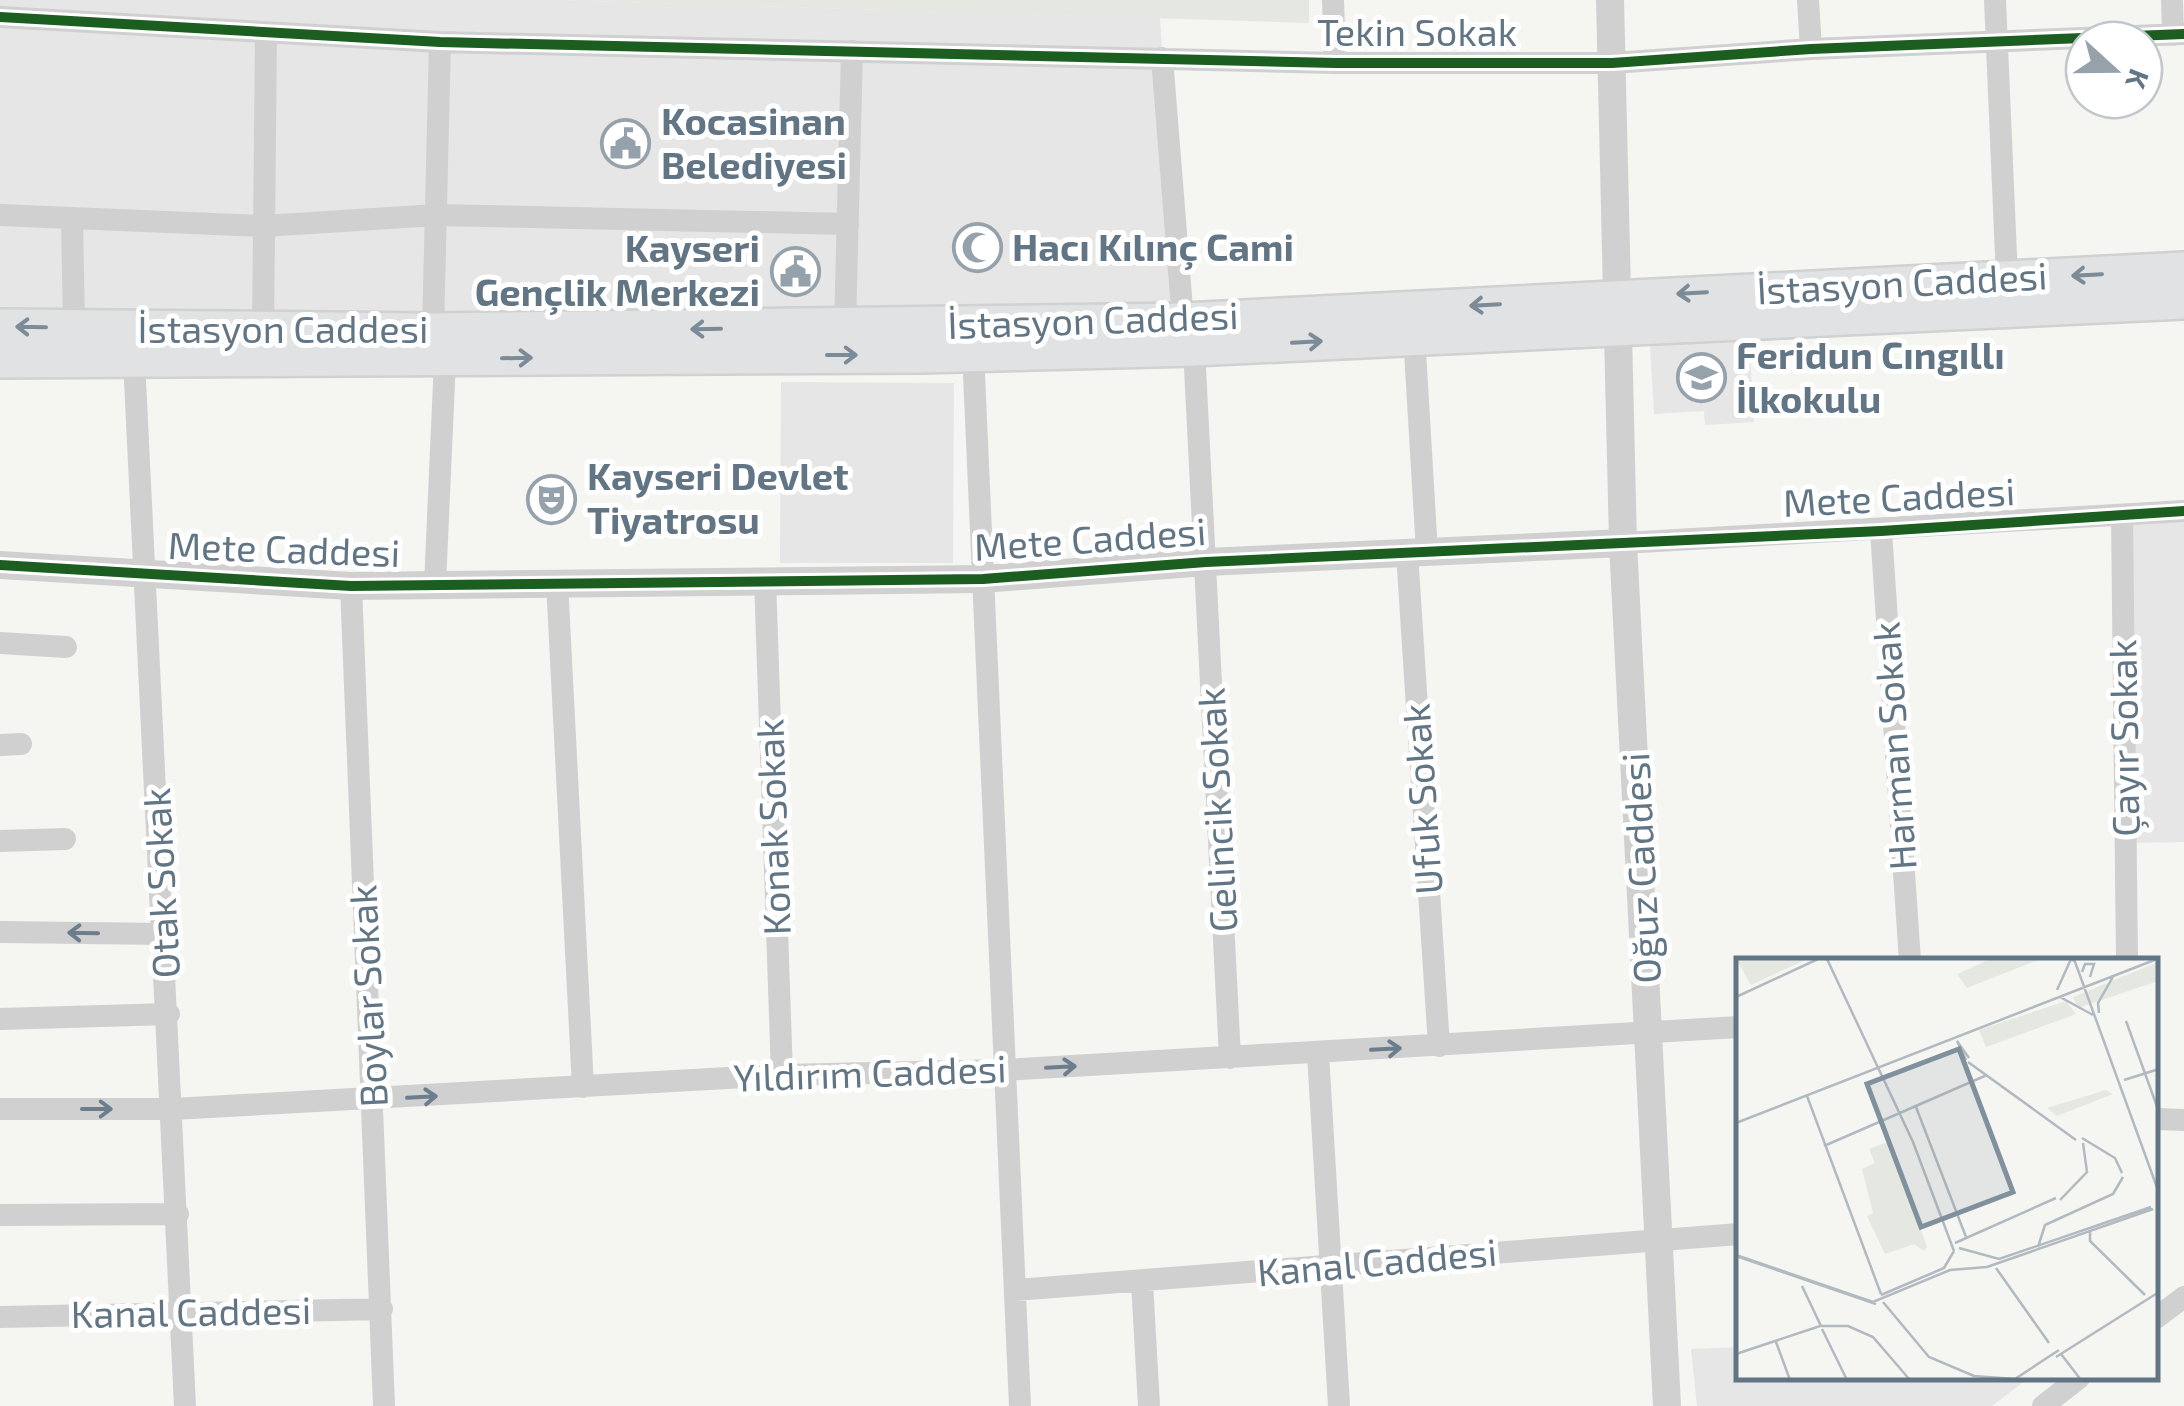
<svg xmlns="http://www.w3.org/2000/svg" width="2184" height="1406" viewBox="0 0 2184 1406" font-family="'Exo 2',sans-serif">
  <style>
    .built { fill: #e5e6e5 }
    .green { fill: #e4e8e0 }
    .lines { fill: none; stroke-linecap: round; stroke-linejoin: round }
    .primary-casing { stroke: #d0d1d1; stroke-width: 40 }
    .minor { stroke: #d0d0d1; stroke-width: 22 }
    .tertiary { stroke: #d0d0d1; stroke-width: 28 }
    .primary { stroke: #e1e2e3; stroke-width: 35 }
    .cycleway-casing { stroke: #fff; stroke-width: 16 }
    .cycleway { stroke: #1b5e20; stroke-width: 10 }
    .oneway { stroke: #7b8b98 }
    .oneway2 { stroke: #6c7e8d }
    .labels { text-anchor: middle; stroke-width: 10; stroke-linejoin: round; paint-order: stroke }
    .street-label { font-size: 38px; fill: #617585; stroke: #fff }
    .poi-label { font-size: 38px; font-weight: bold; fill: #617585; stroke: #fff; text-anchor: start }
    .inset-road { fill: none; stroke: #b1bac0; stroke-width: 2.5 }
    .view { fill: #80909c; fill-opacity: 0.15; stroke: #80909c; stroke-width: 5 }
    .inset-edge { fill: none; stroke: #617585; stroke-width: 5 }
  </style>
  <rect width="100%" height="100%" fill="#f5f5f2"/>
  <path class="built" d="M0,0H555L1160,18L1180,332L0,343Z
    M1749,338L1754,422L1705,425L1704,411L1654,414L1650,344Z
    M781,382L954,383L953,563H780Z
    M2184,511V842L2126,843L2122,515Z
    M1739,1347V1378L2027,1379L1992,1406H1697L1691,1349Z"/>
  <path class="green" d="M555,0H1309V23Z"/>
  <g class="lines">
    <defs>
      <path id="primary" d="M0,327L433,331L1183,321L2184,270
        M0,360L922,355L1194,348L2184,301"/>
    </defs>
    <use href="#primary" class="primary-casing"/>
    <path class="minor" d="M1333,0L1335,63
      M1808,0L1811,49
      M1995,0L2007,279
      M2172,0L2173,35
      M0,17L440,42L1335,63H1612L1811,49L2184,34
      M1162,58L1183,321
      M0,215L264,226L436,215L848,224
      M72,218L74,328
      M845,327L852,51
      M263,330L266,34
      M433,331L440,42
      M1414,335L1427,552
      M1194,348L1230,1058
      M973,352L1020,1406
      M134,360L185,1406
      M2122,515L2127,961
      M1881,531L1910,961
      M1623,543L2184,511
      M1407,553L1439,1046
      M765,579L782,1075
      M557,582L583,1087
      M435,585L445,360
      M351,586L384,1406
      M0,643L66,647
      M0,745L21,744
      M0,841L65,839
      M0,932L165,934
      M0,1019L169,1014
      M1318,1053L1339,1406
      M0,1109H173L782,1075L1005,1070L1739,1027
      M2156,1119L2184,1120
      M0,1215L178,1214
      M1142,1282L1149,1406
      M1015,1290L1739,1234
      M0,1317L382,1309
      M2156,1318L2184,1297
      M2043,1406L2079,1378"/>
    <path class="tertiary" d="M1610,0L1623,543L1667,1406
      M0,565L351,586L983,579L1206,562L1623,543"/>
    <use href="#primary" class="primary"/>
    <defs>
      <path id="cycleway" d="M0,17L440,42L1335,63H1612L1811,49L2184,34
        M0,565L351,586L983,579L1206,562L1881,531L2184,511"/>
    </defs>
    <use href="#cycleway" class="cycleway-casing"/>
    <use href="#cycleway" class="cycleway"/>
  </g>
  <defs><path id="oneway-shaft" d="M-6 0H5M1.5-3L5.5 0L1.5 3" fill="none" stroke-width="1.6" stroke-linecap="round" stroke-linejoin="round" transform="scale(2.5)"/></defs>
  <g class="oneway">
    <use href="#oneway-shaft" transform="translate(2087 275) rotate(177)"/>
    <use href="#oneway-shaft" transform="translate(1692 293) rotate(177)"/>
    <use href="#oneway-shaft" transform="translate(1485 305) rotate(177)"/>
    <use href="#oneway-shaft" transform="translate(31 327) rotate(-179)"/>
    <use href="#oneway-shaft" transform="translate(706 329) rotate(179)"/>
    <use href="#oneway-shaft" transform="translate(1307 342) rotate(-3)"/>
    <use href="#oneway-shaft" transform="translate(842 355)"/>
    <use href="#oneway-shaft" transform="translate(517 358) rotate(-1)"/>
  </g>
  <g class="oneway2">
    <use href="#oneway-shaft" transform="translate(83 933) rotate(-179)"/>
    <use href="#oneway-shaft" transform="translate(1386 1049) rotate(-3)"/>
    <use href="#oneway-shaft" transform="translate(1061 1067) rotate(-3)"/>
    <use href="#oneway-shaft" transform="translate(422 1097) rotate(-3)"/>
    <use href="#oneway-shaft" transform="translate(97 1109)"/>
  </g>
  <defs>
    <symbol id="civic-ring" viewBox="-11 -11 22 22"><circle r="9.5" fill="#fff" stroke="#95a2ab" stroke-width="1.5"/><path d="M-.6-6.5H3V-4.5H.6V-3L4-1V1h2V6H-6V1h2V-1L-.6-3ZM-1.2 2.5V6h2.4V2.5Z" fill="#95a2ab"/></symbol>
    <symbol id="mosque-ring" viewBox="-11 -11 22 22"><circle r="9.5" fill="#fff" stroke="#95a2ab" stroke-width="1.5"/><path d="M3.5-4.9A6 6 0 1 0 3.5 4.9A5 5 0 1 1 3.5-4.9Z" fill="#95a2ab"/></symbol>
    <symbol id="school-ring" viewBox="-11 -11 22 22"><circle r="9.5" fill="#fff" stroke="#95a2ab" stroke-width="1.5"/><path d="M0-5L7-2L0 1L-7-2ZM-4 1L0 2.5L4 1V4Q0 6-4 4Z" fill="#95a2ab"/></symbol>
    <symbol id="theatre-ring" viewBox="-11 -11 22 22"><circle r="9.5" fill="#fff" stroke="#95a2ab" stroke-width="1.5"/><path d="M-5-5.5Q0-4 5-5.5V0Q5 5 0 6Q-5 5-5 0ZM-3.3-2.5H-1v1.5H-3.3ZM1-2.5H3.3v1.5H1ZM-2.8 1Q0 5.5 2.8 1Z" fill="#95a2ab"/></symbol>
  </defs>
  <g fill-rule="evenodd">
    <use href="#civic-ring" x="598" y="116" width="55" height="55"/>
    <use href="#mosque-ring" x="950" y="220" width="55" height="55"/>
    <use href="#civic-ring" x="768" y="244" width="55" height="55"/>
    <use href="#school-ring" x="1674" y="350" width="55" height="55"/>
    <use href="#theatre-ring" x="524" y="472" width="55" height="55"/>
  </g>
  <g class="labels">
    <g class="street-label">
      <text x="1417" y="46">Tekin Sokak</text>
      <text transform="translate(1902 284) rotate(-3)" y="13">İstasyon Caddesi</text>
      <text transform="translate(1093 321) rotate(-2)" y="13">İstasyon Caddesi</text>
      <text x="283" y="343">İstasyon Caddesi</text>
      <text transform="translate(1899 498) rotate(-3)" y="13">Mete Caddesi</text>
      <text transform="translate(1090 540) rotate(-4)" y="13">Mete Caddesi</text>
      <text transform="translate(284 550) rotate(2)" y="13">Mete Caddesi</text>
      <text transform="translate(2125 738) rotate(-91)" y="13">Çayır Sokak</text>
      <text transform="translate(1895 746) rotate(-94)" y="13">Harman Sokak</text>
      <text transform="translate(1423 799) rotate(-94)" y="13">Ufuk Sokak</text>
      <text transform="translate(1218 810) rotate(-93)" y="13">Gelincik Sokak</text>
      <text transform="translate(774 827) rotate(-92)" y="13">Konak Sokak</text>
      <text transform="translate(1642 868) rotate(-93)" y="13">Oğuz Caddesi</text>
      <text transform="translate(162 883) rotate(-93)" y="13">Otak Sokak</text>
      <text transform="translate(369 996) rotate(-93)" y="13">Boylar Sokak</text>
      <text transform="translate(870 1074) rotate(-2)" y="13">Yıldırım Caddesi</text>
      <text transform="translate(1377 1263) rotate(-5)" y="13">Kanal Caddesi</text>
      <text transform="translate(191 1313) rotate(-1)" y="13">Kanal Caddesi</text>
    </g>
    <g class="poi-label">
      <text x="661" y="135">Kocasinan<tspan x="661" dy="44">Belediyesi</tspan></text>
      <text x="1012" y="261">Hacı Kılınç Cami</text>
      <text x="760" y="262" text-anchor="end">Kayseri<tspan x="760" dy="44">Gençlik Merkezi</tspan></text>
      <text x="1736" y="369">Feridun Cıngıllı<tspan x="1736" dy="44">İlkokulu</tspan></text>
      <text x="587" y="490">Kayseri Devlet<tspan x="587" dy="44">Tiyatrosu</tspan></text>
    </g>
  </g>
  <g transform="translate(1736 958)">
    <rect width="422" height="422" fill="#f5f5f2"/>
    <path d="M0,1H71L15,27ZM255,1H304L231,30L221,16ZM422,4V23L342,50L337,39ZM330,43L340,56L250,89L243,72ZM370,132L377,136L321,158L311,150ZM154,183L191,289L188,293L178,286L149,296L131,258L137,255L126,211L139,205L133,191Z" fill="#e4e8e0"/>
    <path class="inset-road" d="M91,1L177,184L218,293M338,1L423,235M346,14L349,6H358L354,19M321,32L335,1L340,4M0,39L82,1M324,39L357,57M363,55L362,45L378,17M390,63L423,154M230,102L221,83L233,100M232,104L340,182M388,122L423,111M71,138L145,336M180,149L230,279M0,165L421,1M346,180L379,200L386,215M88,188L251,117M324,242L351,214L347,185M354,274V283L409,337M219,285L320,240M302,289L309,267L377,236L387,219M223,290L263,301L415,249M0,297L137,344L214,312L251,309L417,251M0,298L140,346M260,310L313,385M66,328L85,368M145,337L208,310L218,293M147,344L193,399L238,418L279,421L323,392M86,371L111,422M40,384L54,422M0,396L84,368H112L137,379L174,422M325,396L345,422M320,399L423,334"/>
    <path class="view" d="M223,91L277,234L185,269L131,126Z"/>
    <rect width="422" height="422" class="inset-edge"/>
  </g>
  <g transform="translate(2114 70) rotate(111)"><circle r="48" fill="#ffffff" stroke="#c0c8ce" stroke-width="2.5"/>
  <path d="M0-8L18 38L0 25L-18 38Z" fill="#95a2ab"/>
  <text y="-15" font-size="28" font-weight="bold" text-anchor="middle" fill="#617585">K</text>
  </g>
</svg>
